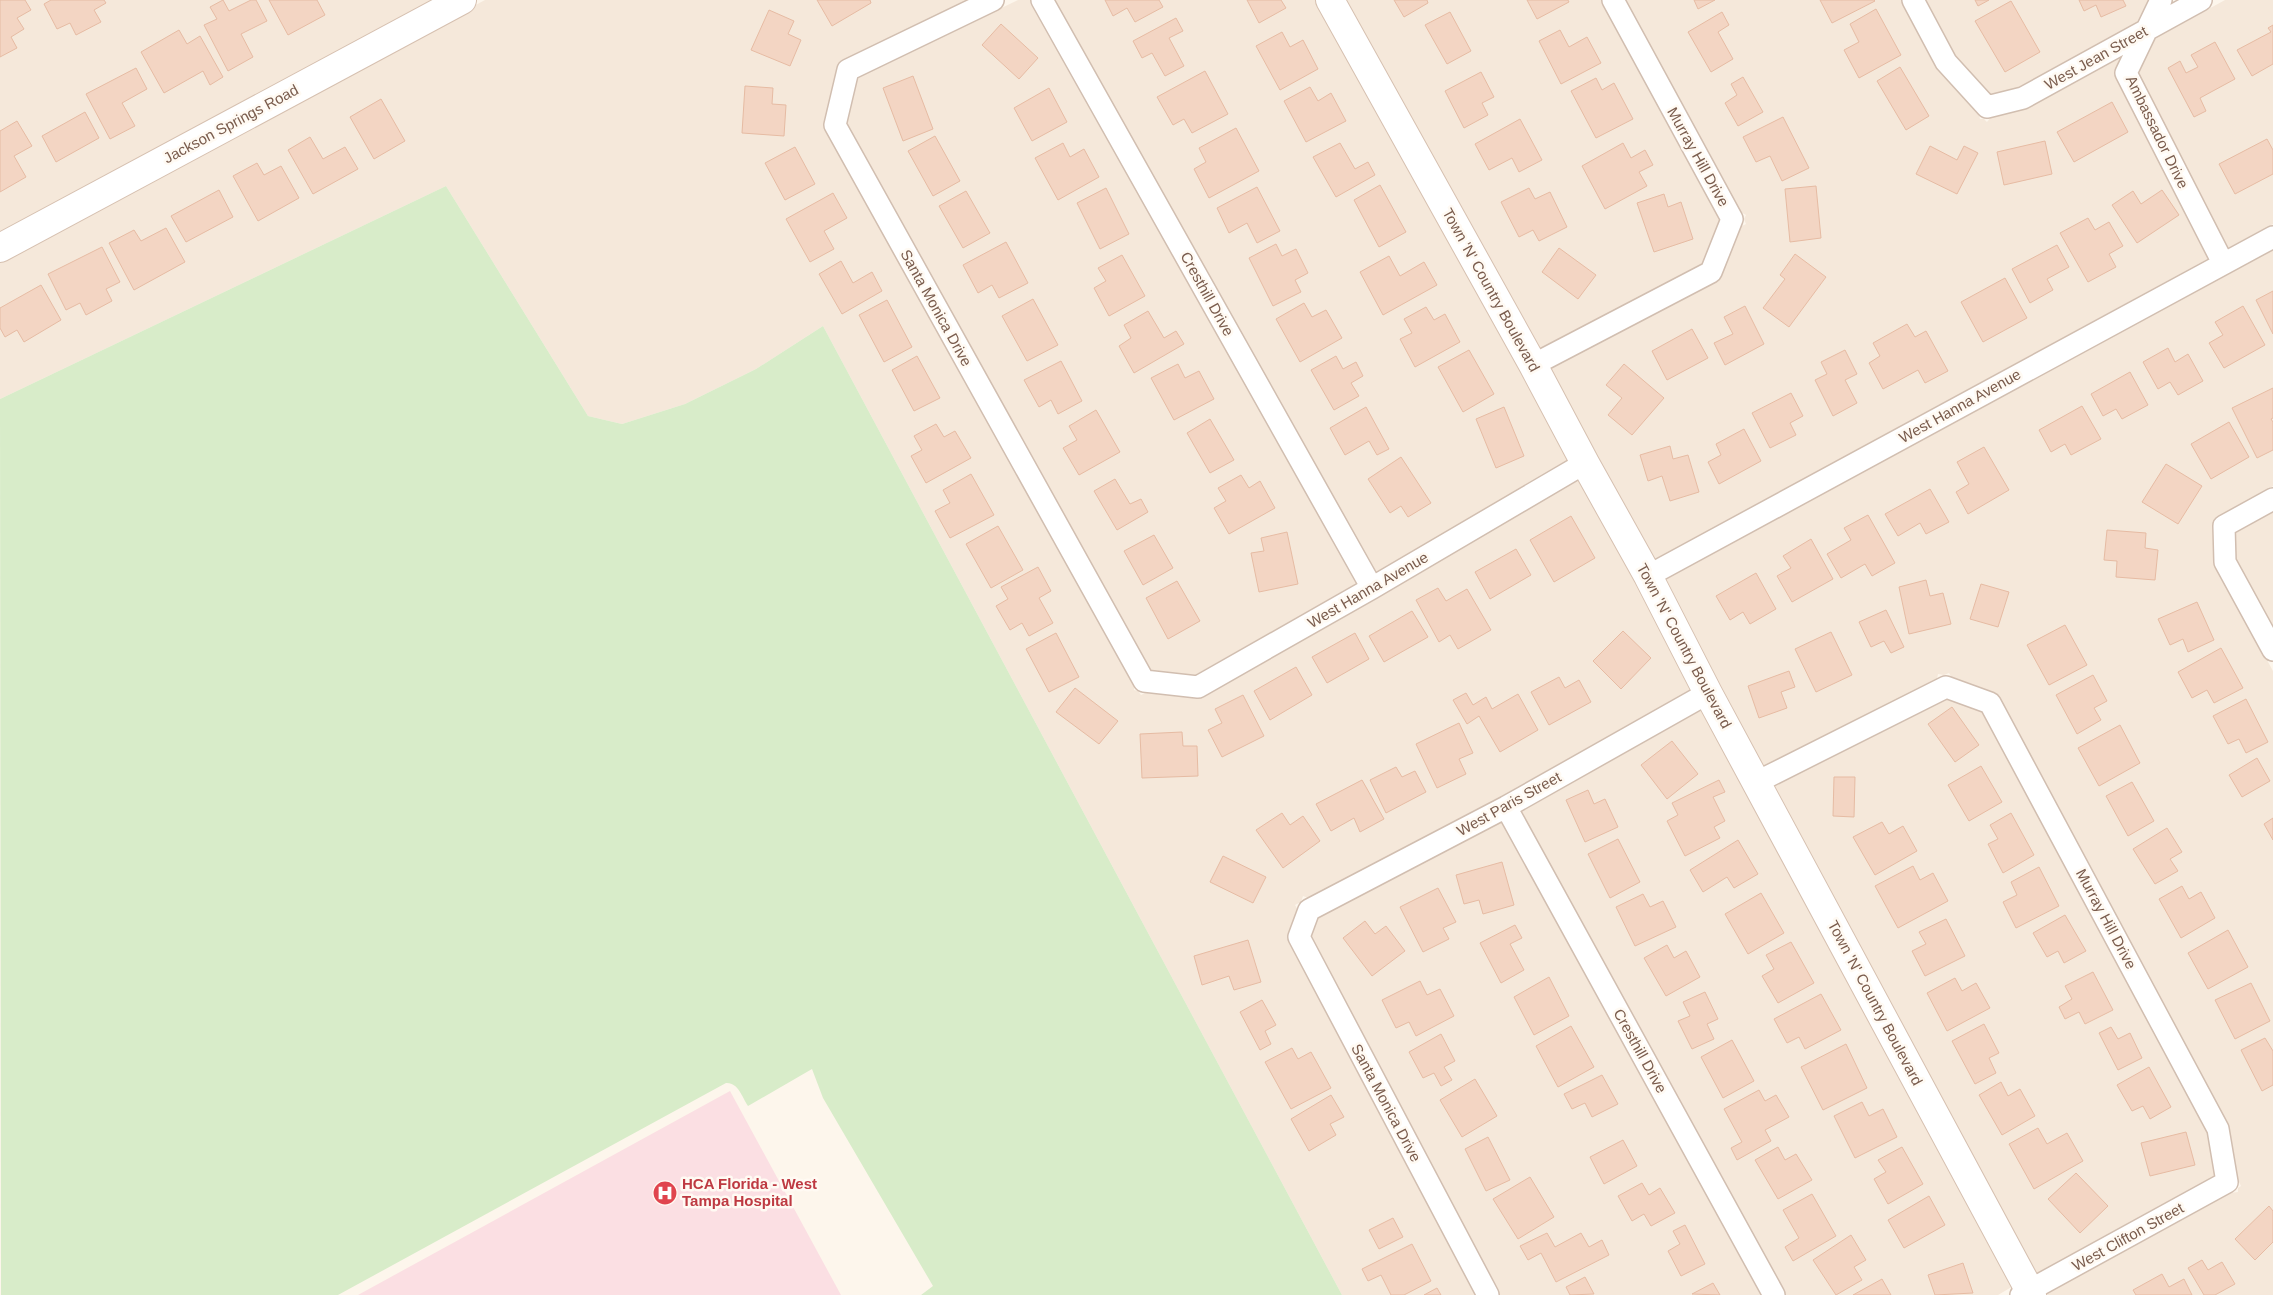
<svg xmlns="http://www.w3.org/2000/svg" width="2273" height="1295" viewBox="0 0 2273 1295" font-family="Arial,sans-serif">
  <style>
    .residential { fill: #f5e8da }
    .medical { fill: #fbdfe3 }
    .green { fill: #d8ecc9 }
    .building { fill: #f3d5c3; stroke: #e6bba3 }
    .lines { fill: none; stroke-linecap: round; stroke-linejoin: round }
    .street-casing { stroke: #d1beb0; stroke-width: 24 }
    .secondary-casing { stroke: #d6c0b0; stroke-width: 30 }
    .street { stroke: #fff; stroke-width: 21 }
    .secondary { stroke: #fff; stroke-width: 28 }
    .labels { text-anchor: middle; stroke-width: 5; stroke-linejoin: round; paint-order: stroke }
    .street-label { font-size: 15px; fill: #7a5c4d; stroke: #fffaf3 }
    .health-label { font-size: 15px; font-weight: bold; fill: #be3a42; stroke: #fffaf3; text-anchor: start }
  </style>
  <rect width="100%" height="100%" fill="#fdf6ec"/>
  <path class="residential" d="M0,0H438L0,235Z
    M485,0H967L843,60L839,67L825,122L826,130L1134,683V690L1138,691L1141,695L1147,692L1198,697L1203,696L1386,593L1581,478L1694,688L1500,797L1308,898L1303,896L1301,902L1295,905L1298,910L1289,932L1290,942L1477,1295H1342L823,326L756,369L685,404L622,424L588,416L446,186L0,399V260Z
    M1018,0H1031L1358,583L1195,675L1149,671L845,125L857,78Z
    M1053,0H1318L1571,458L1375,574Z
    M1341,0H1602L1721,219L1703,264L1537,350Z
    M1624,0H1901L1938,67L1978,111L1980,119H1984L1987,122L1992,116L2028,108L2122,56L2117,67V77L2209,258L1651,562L1547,370L1716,282L1720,277L1740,227L1746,224L1744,219L1746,215L1739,211Z
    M1924,0H2149L2138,22L2019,88L1989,95L1954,56Z
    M2225,0H2273V224L2226,249L2138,74L2154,39Z
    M2273,249V486L2219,516L2214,525L2216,567L2273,671V1295H2044L2230,1193L2238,1192V1188L2241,1186L1999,698L1992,692L1952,678L1949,673L1944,675L1938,674L1937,679L1760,768L1661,581Z
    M2273,511V630L2235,560V533Z
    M1947,699L1984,711L2209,1132L2216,1175L2033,1276L1771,787Z
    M1705,708L2015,1285L1998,1295H1785L1520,812Z
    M1502,821L1763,1295H1499L1310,937L1317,918Z"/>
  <path class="medical" d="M730,1091L841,1295H358Z"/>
  <path class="green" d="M446,186L588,416L622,424L685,404L756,369L823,326L1342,1295H921L933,1286L823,1098L812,1069L748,1106C742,1097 738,1082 726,1083L338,1295H1L0,399Z"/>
  <path class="building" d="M0,0H25L31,10L17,18L24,29L11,37L17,48L0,57Z
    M51,0H104L106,3L94,10L101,22L76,35L70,23L57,29L44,4Z
    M223,0L229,11L251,0H256L267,21L241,34L253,57L228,71L204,25L217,19L210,7Z
    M269,0H317L325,15L288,35Z
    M817,0H870L871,3L832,26Z
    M1105,0H1159L1163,7L1135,22L1127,8L1113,16Z
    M1247,0H1281L1286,8L1259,23Z
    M1394,0H1427L1428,3L1404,17Z
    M1527,0H1568L1569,2L1537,19Z
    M1694,0H1715L1698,9Z
    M1820,0H1874L1875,1L1832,23Z
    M1975,0H1989L1978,6Z
    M2079,0H2123L2126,6L2101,17L2096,5L2084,11Z
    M2011,1L2040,52L2005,72L1975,21Z
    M1876,9L1901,55L1859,78L1844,50L1859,42L1850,24Z
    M769,10L794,21L788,34L801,40L790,66L751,50Z
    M1450,12L1471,51L1447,64L1425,25Z
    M1722,12L1729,25L1718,32L1733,59L1711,72L1688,32Z
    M1176,18L1183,31L1169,38L1184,66L1165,76L1152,53L1142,58L1133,41Z
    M1001,24L1038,58L1019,79L982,45Z
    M2273,25V64L2252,76L2237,50L2271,32L2268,28Z
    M179,30L187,44L200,36L223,77L210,85L203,71L164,93L141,52Z
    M1560,30L1569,47L1587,37L1601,63L1561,84L1539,41Z
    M1282,32L1290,47L1303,40L1318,69L1280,90L1256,46Z
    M2215,42L2235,79L2200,98L2206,111L2194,117L2168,68L2180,61L2186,73L2198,67L2191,55Z
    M1900,67L1929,116L1906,130L1877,81Z
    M136,68L147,89L122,103L135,126L110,139L86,94Z
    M1205,71L1228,114L1192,133L1184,119L1173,125L1157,97Z
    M1481,72L1494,97L1482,103L1488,115L1464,128L1445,91Z
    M913,76L933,129L903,141L883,88Z
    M1743,77L1763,112L1738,126L1725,103L1737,95L1731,84Z
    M1596,78L1602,90L1614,83L1633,119L1596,138L1571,91Z
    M745,86L773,88L772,104L786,105L784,136L742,133Z
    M1310,87L1318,101L1331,93L1346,121L1306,142L1284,101Z
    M1049,88L1067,122L1032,141L1014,108Z
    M381,99L405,141L374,159L350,117Z
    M2112,102L2128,132L2074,162L2057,132Z
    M85,112L99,138L56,162L42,136Z
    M1783,117L1809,168L1782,181L1770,156L1756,162L1743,137Z
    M1520,119L1542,160L1519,172L1512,158L1489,170L1475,144Z
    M17,121L32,146L14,156L26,177L0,192V131Z
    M1236,128L1259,171L1209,198L1194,169L1206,162L1199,148Z
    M935,136L960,181L933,196L908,151Z
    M310,137L323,159L345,147L358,169L313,194L288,150Z
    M2267,139L2273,150V174L2235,194L2219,164Z
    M2045,141L2052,174L2004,185L1997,152Z
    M1063,143L1070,157L1084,149L1099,177L1058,200L1035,158Z
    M1340,143L1355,169L1368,162L1375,175L1336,197L1313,157Z
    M1623,143L1631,158L1645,150L1653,165L1639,172L1647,186L1605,209L1582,166Z
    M1930,146L1957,160L1964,146L1978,153L1957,194L1916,174Z
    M795,147L815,184L785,200L765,163Z
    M257,163L264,175L281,166L299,198L258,221L233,176Z
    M1380,185L1406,232L1379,247L1354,200Z
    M1816,186L1821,238L1790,242L1785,189Z
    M1257,187L1280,231L1257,243L1247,223L1229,233L1217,208Z
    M1106,188L1129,234L1100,249L1077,203Z
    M1529,188L1535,199L1550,192L1567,227L1539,241L1533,230L1519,237L1501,202Z
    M219,190L233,217L186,242L171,216Z
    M2162,190L2179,215L2137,243L2112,205L2133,191L2141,204Z
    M966,191L990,233L963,248L939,206Z
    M833,193L847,218L824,231L834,249L810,262L786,219Z
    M1664,194L1668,207L1681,202L1693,239L1654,252L1637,203Z
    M2088,218L2095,230L2109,222L2123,246L2109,254L2116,267L2088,282L2060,233Z
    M166,228L185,262L134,290L109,243L134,230L141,241Z
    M1006,242L1028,283L999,298L992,285L978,293L963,265Z
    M1276,244L1282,256L1296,249L1308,273L1295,280L1301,292L1273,306L1249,258Z
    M2057,245L2069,267L2047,279L2053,290L2030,303L2012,269Z
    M102,247L120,282L106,289L112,301L86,315L80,303L66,310L48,274Z
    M1559,248L1596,275L1578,299L1542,272Z
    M1795,254L1826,277L1789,327L1763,308L1785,279L1780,275Z
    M1122,255L1145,296L1109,316L1094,288L1106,281L1098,268Z
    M1389,256L1400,276L1424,262L1437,285L1383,315L1360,272Z
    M841,261L853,283L872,272L882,291L842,314L819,274Z
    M2005,278L2027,318L1983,342L1961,302Z
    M41,285L61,320L24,342L17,330L5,337L0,328V308Z
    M2273,291V334L2256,300Z
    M1033,299L1058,345L1027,361L1002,316Z
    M887,300L912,347L884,362L859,315Z
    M1304,303L1312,317L1326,310L1342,338L1300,362L1276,319Z
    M1745,306L1764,344L1725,365L1714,343L1733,334L1724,317Z
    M2243,306L2265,345L2224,368L2209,343L2223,335L2215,322Z
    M1426,307L1434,320L1445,314L1460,342L1415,367L1400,339L1412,333L1404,319Z
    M1148,311L1164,338L1176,331L1184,344L1134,373L1119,346L1131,338L1124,325Z
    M1907,324L1915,337L1926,331L1948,371L1925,383L1918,370L1883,389L1869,363L1880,356L1873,343Z
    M1692,329L1708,358L1667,380L1652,351Z
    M2168,348L2175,362L2188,354L2203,381L2178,395L2170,382L2158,389L2143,362Z
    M1469,350L1494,394L1463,412L1438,367Z
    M1845,350L1857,374L1845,380L1857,403L1833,416L1815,380L1827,374L1821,362Z
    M917,356L940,398L914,411L892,370Z
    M1336,356L1343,369L1356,362L1363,376L1351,383L1359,396L1334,410L1311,370Z
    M1061,361L1082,401L1058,414L1051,400L1039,407L1024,380Z
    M1178,364L1185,378L1199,371L1214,399L1174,420L1151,378Z
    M1624,364L1664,398L1632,435L1608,415L1622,398L1606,385Z
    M2130,372L2148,405L2122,419L2116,409L2103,416L2091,394Z
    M2273,388V418L2271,419L2273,422V450L2257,458L2232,408Z
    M1791,393L1803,416L1790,423L1796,435L1770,448L1752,413Z
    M2082,406L2101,439L2071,455L2065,444L2051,452L2039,430Z
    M1366,407L1389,449L1377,455L1369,441L1345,455L1330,428Z
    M1504,407L1524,456L1496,468L1476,419Z
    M1096,410L1120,452L1079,475L1063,448L1077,440L1069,426Z
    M1210,419L1234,460L1210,473L1187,433Z
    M2229,422L2249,457L2211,479L2191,444Z
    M936,424L944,437L955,431L971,458L926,483L911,456L922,450L914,436Z
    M1744,429L1761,461L1719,484L1708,462L1721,455L1716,444Z
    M1670,446L1673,459L1688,455L1699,492L1670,501L1662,476L1648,481L1640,455Z
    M1984,447L2009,490L1968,514L1956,492L1969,484L1957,462Z
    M1401,457L1431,503L1408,517L1401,506L1390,513L1368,479Z
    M2166,464L2202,486L2178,524L2142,502Z
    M971,474L994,515L950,538L935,511L950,503L943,490Z
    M1241,475L1249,488L1260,481L1275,508L1229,534L1214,508L1226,501L1218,488Z
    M1115,479L1130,504L1141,499L1148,512L1117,530L1094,491Z
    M1930,489L1949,522L1926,534L1920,523L1898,536L1885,514Z
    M1868,515L1895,563L1872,576L1865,564L1841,578L1827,554L1851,540L1844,528Z
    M1571,516L1595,558L1554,582L1530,540Z
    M998,526L1023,570L991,588L966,544Z
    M2107,530L2146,533L2145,548L2158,550L2155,580L2116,577L2117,561L2104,560Z
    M1287,532L1298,584L1259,592L1251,553L1264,551L1261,538Z
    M1154,535L1173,568L1143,585L1124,551Z
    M1811,539L1833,579L1792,602L1777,576L1791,568L1783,556Z
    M1516,549L1531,575L1490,599L1475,572Z
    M1038,567L1051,591L1039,598L1053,623L1029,636L1022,623L1010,630L996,606L1008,599L1001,587Z
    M1756,573L1776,609L1750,624L1743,612L1730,620L1716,596Z
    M1926,580L1930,596L1943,593L1951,624L1909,634L1899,587Z
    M1177,581L1200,621L1168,639L1146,598Z
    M1981,584L2009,592L1998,627L1970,619Z
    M1438,588L1446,601L1467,589L1491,630L1458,649L1450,635L1439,642L1416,600Z
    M2197,602L2214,640L2188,652L2183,639L2170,645L2158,619Z
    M1886,610L1904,647L1891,653L1884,641L1871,647L1859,622Z
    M1412,611L1428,637L1384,662L1369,636Z
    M2065,625L2087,665L2049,685L2027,645Z
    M1623,631L1651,658L1621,689L1593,661Z
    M1831,632L1852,675L1816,692L1795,649Z
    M1056,633L1079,677L1049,692L1026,649Z
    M1355,633L1369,659L1327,683L1312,657Z
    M2221,648L2243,688L2214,703L2207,690L2192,698L2178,672Z
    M1296,667L1312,695L1270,720L1254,691Z
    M1789,671L1795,687L1781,692L1787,708L1759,718L1748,686Z
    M2093,675L2107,701L2094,708L2101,720L2077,734L2056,695Z
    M1559,677L1565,688L1579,680L1591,702L1549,725L1531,692Z
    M1075,688L1118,721L1099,744L1056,712Z
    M1466,693L1473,705L1486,697L1492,709L1518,694L1538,730L1500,752L1479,716L1467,724L1453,700Z
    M1243,695L1264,736L1222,757L1208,730L1222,723L1215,709Z
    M2246,699L2268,742L2246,753L2239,739L2228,744L2213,716Z
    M1952,707L1979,745L1955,762L1928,724Z
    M1459,723L1473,753L1459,759L1466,774L1437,788L1416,744Z
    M2120,725L2140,763L2099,786L2078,748Z
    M1182,732L1183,746H1197L1198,776L1142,778L1140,734Z
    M1672,741L1698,774L1667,799L1641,765Z
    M2257,758L2270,781L2242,797L2229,775Z
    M1981,766L2002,802L1969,821L1948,785Z
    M1396,767L1402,777L1415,771L1426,792L1386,813L1370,780Z
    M1834,777H1855L1854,817L1833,816Z
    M1362,780L1384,819L1360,832L1354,818L1331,831L1316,804Z
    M1719,780L1725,792L1713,797L1725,821L1714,827L1720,838L1685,856L1667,821L1678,815L1672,803Z
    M2132,782L2154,821L2128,836L2106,796Z
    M1588,790L1594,804L1605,799L1618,827L1585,842L1566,800Z
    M1282,813L1290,825L1303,816L1320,841L1283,868L1256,830Z
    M2011,813L2034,855L2003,873L1988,844L1998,839L1990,825Z
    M2273,818V840L2264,824Z
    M1882,822L1889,834L1903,826L1917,851L1875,875L1853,837Z
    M2167,828L2182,852L2170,859L2178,871L2155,884L2133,849Z
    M1618,839L1640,882L1610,898L1588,854Z
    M1738,840L1758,874L1734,888L1727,877L1703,892L1690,870Z
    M1223,856L1266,877L1253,903L1210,882Z
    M1502,862L1514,905L1483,914L1479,900L1464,904L1456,875Z
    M1913,866L1920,880L1933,873L1948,901L1898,928L1875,886Z
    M2039,867L2059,906L2016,928L2003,902L2017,895L2011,882Z
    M2182,886L2189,899L2201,892L2215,918L2181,938L2159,899Z
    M1438,888L1456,922L1443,928L1449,939L1423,952L1400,907Z
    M1761,893L1784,933L1748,954L1725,914Z
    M1643,894L1650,907L1663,901L1676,927L1635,946L1616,907Z
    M2065,915L2086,951L2064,963L2058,951L2047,957L2033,933Z
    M1946,919L1965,956L1925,976L1912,951L1926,944L1919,932Z
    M1365,921L1375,934L1386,926L1405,951L1372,976L1343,938Z
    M1515,925L1522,938L1510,944L1524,970L1501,983L1480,943Z
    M2228,930L2248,967L2208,989L2188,953Z
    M1248,940L1261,982L1234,990L1229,976L1202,985L1194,956Z
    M1791,942L1814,983L1778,1003L1762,976L1774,969L1766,955Z
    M1667,945L1674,958L1686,951L1700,977L1666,996L1644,958Z
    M2093,972L2113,1010L2085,1024L2079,1012L2065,1019L2059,1007L2072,999L2065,986Z
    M1549,977L1569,1016L1534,1035L1514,997Z
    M1955,978L1962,991L1976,983L1990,1008L1947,1031L1927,993Z
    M1420,981L1427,995L1440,989L1454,1016L1416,1036L1409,1022L1396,1028L1382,1000Z
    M2251,983L2270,1021L2235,1039L2215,1000Z
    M1705,992L1718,1019L1707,1024L1714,1039L1692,1049L1678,1021L1690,1016L1683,1002Z
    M1821,994L1841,1030L1805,1049L1799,1037L1787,1043L1774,1019Z
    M1262,1000L1276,1025L1265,1031L1271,1044L1260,1050L1240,1012Z
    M1984,1024L1999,1053L1989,1058L1996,1073L1975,1084L1952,1041Z
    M1571,1026L1594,1067L1558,1087L1536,1046Z
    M2111,1027L2118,1039L2130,1033L2142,1058L2118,1070L2099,1033Z
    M1441,1034L1455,1061L1444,1067L1452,1080L1441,1086L1434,1073L1423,1078L1409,1052Z
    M2265,1038L2273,1051V1085L2262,1091L2241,1050Z
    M1732,1040L1754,1081L1723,1098L1701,1057Z
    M1846,1044L1867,1088L1823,1110L1801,1067Z
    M1292,1048L1298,1059L1311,1052L1331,1088L1291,1109L1265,1062Z
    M2149,1067L2171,1107L2150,1119L2143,1106L2132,1111L2117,1085Z
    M1602,1075L1618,1104L1592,1117L1585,1103L1572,1109L1564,1094Z
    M1475,1079L1497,1116L1462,1137L1440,1100Z
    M2001,1082L2008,1096L2020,1089L2035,1116L2002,1135L1979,1095Z
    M1759,1090L1765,1101L1776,1095L1789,1117L1765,1130L1771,1141L1737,1160L1731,1148L1742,1142L1724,1109Z
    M1331,1095L1344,1117L1330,1124L1336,1135L1309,1151L1291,1119Z
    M1862,1102L1869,1116L1883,1109L1897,1137L1855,1158L1834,1116Z
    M2038,1128L2047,1144L2067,1133L2083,1161L2034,1189L2009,1144Z
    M2186,1132L2195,1165L2150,1176L2141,1143Z
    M1488,1137L1510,1180L1486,1191L1465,1149Z
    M1623,1140L1637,1166L1604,1184L1590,1157Z
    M1778,1147L1785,1160L1796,1154L1812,1180L1778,1199L1755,1160Z
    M1902,1147L1923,1184L1888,1204L1874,1179L1886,1172L1878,1160Z
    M2076,1173L2108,1206L2080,1233L2048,1199Z
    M1530,1177L1554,1217L1518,1239L1493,1199Z
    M1642,1183L1649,1195L1660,1188L1675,1213L1651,1226L1644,1214L1632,1221L1618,1196Z
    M1812,1194L1836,1236L1793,1261L1785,1247L1799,1238L1783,1210Z
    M1929,1196L1945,1225L1904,1248L1888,1220Z
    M2269,1206L2273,1211V1242L2255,1260L2235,1239Z
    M1393,1218L1403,1237L1379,1249L1369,1230Z
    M1685,1225L1705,1264L1681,1276L1668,1251L1680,1244L1673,1231Z
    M1547,1233L1555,1247L1581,1233L1589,1247L1602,1240L1609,1255L1556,1282L1541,1253L1528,1260L1520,1246Z
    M1851,1235L1866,1260L1854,1267L1862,1280L1836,1295L1813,1260Z
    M1412,1244L1431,1281L1404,1295H1391L1381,1275L1368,1281L1362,1269Z
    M2202,1260L2208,1270L2222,1262L2235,1284L2215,1295H2204L2188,1268Z
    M1963,1263L1973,1293L1935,1295L1928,1275Z
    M2162,1274L2169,1287L2184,1279L2192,1295H2136L2133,1290Z
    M1585,1277L1594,1294L1570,1295L1566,1287Z
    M1882,1279L1891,1295H1853Z
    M1713,1283L1720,1295L1692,1294Z
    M1437,1288L1441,1295H1424Z"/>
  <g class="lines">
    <defs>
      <path id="street" d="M993,0L848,70L835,125L1144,681L1198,687L1372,588L1585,463
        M1042,0L1372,588
        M1913,0L1946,62L1987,107L2023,98L2201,0
        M2161,0L2126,73L2223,263
        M1533,365L1711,272L1732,219L1613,0
        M2273,499L2224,526L2225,562L2273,650
        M1648,576L2273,237
        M1757,782L1946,687L1990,703L2218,1129L2227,1182L2021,1295
        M1506,807L1774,1295
        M1488,1295L1299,937L1309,910L1506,807L1708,693"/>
      <path id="secondary" d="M1330,0L1533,365L1585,463L1648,576L1708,693L2032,1295
        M0,248L462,0"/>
    </defs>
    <use href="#street" class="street-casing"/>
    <use href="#secondary" class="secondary-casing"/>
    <use href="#street" class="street"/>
    <use href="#secondary" class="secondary"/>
  </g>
  <defs>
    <symbol id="hospital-disc" viewBox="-11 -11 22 22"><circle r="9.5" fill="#e0444e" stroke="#fffaf3"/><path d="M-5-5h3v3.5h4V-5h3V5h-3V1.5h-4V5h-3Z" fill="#fff"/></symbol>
  </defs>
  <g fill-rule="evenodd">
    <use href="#hospital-disc" x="651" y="1179" width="28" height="28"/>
  </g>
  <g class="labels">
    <g class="street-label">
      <text transform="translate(2096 58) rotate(-29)" y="5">West Jean Street</text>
      <text transform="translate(231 124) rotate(-28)" y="5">Jackson Springs Road</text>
      <text transform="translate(2157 132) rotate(64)" y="5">Ambassador Drive</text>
      <text transform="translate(1698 157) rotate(61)" y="5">Murray Hill Drive</text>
      <text transform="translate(1491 290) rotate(61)" y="5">Town 'N' Country Boulevard</text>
      <text transform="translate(1207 294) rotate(61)" y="5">Cresthill Drive</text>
      <text transform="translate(936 308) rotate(61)" y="5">Santa Monica Drive</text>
      <text transform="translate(1960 406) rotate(-29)" y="5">West Hanna Avenue</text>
      <text transform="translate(1368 590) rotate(-30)" y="5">West Hanna Avenue</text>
      <text transform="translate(1684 646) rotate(62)" y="5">Town 'N' Country Boulevard</text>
      <text transform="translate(1509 804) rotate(-29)" y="5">West Paris Street</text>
      <text transform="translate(2106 919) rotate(62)" y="5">Murray Hill Drive</text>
      <text transform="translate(1875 1003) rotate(62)" y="5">Town 'N' Country Boulevard</text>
      <text transform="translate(1640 1051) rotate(61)" y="5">Cresthill Drive</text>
      <text transform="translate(1386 1103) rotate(62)" y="5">Santa Monica Drive</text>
      <text transform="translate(2128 1237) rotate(-29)" y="5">West Clifton Street</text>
    </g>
    <g class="health-label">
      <text x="682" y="1189">HCA Florida - West<tspan x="682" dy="17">Tampa Hospital</tspan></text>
    </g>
  </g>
</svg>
